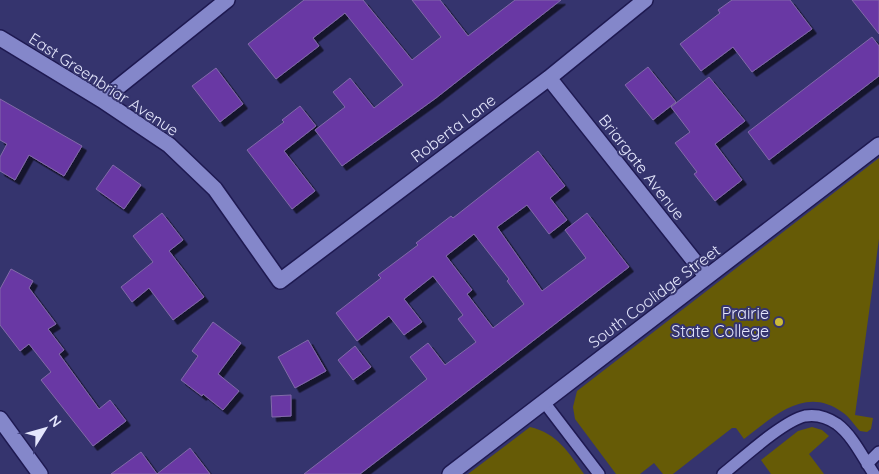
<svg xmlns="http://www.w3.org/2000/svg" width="879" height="474" viewBox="0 0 879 474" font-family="Quicksand,sans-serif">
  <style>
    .green { fill: #665b06 }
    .building { fill: #6937a4; stroke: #826aa9; fill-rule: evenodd; filter: url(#shadow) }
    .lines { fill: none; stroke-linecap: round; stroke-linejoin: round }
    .lane-casing { stroke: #1e1951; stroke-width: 14 }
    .street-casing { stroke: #1e1951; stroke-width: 18 }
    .lane { stroke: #8487ca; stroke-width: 11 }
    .street { stroke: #8487ca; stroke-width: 15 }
    .poi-dot { fill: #cbba39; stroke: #35346e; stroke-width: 2 }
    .labels { text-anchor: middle; stroke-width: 4; stroke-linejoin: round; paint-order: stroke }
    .street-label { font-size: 16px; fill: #e4e6fc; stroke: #35346e }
    .poi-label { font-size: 16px; fill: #e4e6fc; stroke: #35346e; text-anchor: end }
  </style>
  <defs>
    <filter id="shadow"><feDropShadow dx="4.5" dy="4.5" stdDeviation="0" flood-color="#0009"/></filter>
  </defs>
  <rect width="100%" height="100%" fill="#35346e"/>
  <path class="green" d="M879,158V239L855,415L873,418L871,429L867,432L860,431C854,425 850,417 842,412C805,385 773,417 744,439L736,428H732L673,474H663L654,463L640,474H616L575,419L573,407L577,391Z
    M530,427C557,433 569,453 584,474H468Z
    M812,427L822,430L829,436L809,454L824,474H771L761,460L798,431Z"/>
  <path class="building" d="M304,0H363L412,60L441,37L412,0H440L468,36L515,0H561L436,98L342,166L315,130L345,107L333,92L350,78L374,108L403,85L345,13L313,38L319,46L276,79L248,44Z
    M732,0H790L812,29L752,72L733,47L701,71L680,44L720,13L718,10Z
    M852,0H879V34Z
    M872,37L879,46V76L769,160L748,132Z
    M648,67L676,102L653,120L625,85Z
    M216,68L243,104L220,122L192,86Z
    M709,77L745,121L715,144L742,180L715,201L694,174L697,172L675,143L690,132L671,107Z
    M0,99L82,146L64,176L29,155L15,180L0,171V157L7,144L0,140Z
    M300,106L316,126L284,151L315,191L292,209L247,150L284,122L282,120Z
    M538,151L565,186L550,198L567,220L549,234L527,205L497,227L542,291L586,258L565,230L587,213L629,267L360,474H304L427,379L410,357L428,343L445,365L476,342L458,319L463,315L433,276L404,299L422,322L404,335L389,316L357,341L336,313L381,278L378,275L418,245L416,243L451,216L453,218ZM474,234L509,279L507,281L524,304L493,328L467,294L472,290L446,256Z
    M113,165L141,185L124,209L96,189Z
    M162,213L183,240L169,251L204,297L173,320L149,288L132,302L121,287L153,262L133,236Z
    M11,269L33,281L29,288L56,324L48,329L64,350L59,354L99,409L110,400L126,421L93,446L41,380L51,372L29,344L20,351L0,325V289Z
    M213,322L241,343L218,374L239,391L223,410L203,394L202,396L181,380L198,356L192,351Z
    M308,340L326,371L295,388L278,357Z
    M355,346L371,367L353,380L338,360Z
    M291,395V416L272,417L271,396Z
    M190,448L210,474H111L141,452L157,474Z"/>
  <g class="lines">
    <defs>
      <path id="lane" d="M544,402L599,474
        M867,464L879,452
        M723,474C742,459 783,421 805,416C817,414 827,417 837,424C853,436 863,458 874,474"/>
      <path id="street" d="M0,38L102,100L169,145L215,189L280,281L549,78L645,0
        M549,78L707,277
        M102,100L227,0
        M0,419L40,474
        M450,474L879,145"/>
    </defs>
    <use href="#lane" class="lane-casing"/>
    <use href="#street" class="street-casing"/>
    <use href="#lane" class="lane"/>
    <use href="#street" class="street"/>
  </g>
  <circle class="poi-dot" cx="779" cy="322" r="5"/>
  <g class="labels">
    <g class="street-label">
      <text transform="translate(104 84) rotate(33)" y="6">East Greenbriar Avenue</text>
      <text transform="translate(453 128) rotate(-37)" y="6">Roberta Lane</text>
      <text transform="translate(642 167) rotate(52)" y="6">Briargate Avenue</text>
      <text transform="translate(654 296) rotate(-37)" y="6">South Coolidge Street</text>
    </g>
    <g class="poi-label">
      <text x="769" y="319">Prairie<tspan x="769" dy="18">State College</tspan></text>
    </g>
  </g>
  <g transform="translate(45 429) rotate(53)" stroke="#35346e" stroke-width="4" paint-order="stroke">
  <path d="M0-4L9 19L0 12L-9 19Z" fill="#e4e6fc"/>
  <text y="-8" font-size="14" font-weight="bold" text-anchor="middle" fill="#e4e6fc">N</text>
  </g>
</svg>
